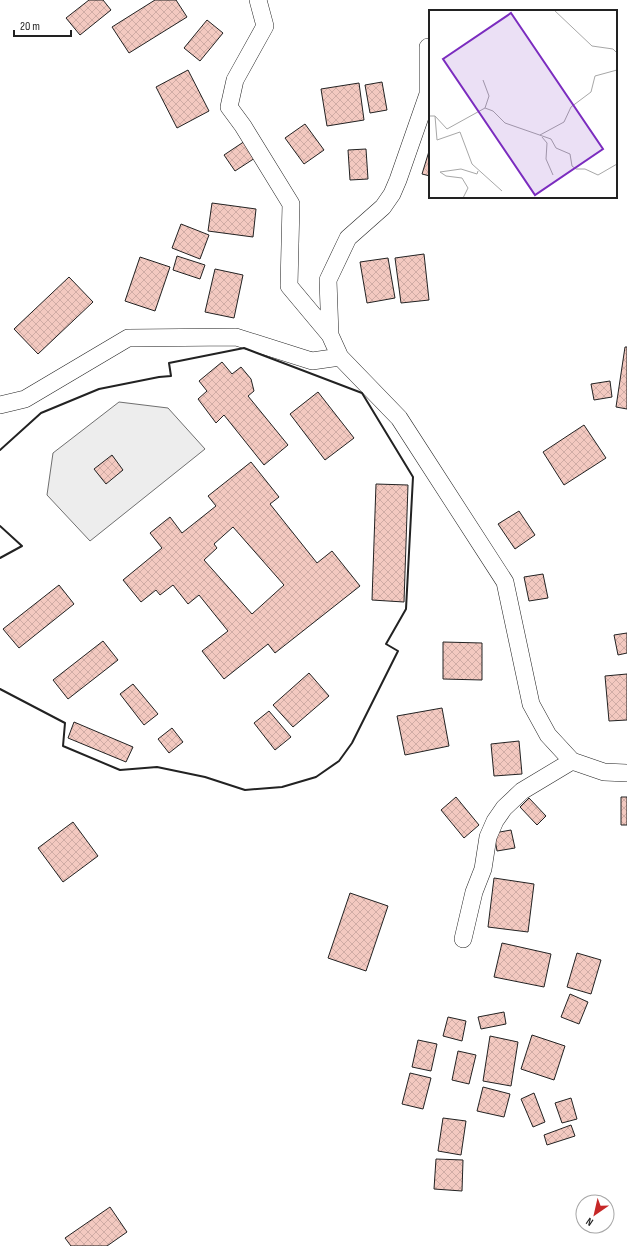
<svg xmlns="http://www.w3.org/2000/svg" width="627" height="1246" viewBox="0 0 627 1246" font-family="'Sofia Sans Condensed',sans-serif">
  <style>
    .parking { fill: #ededed; stroke: #6f6f6f }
    .building { fill: url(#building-cross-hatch); stroke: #222; fill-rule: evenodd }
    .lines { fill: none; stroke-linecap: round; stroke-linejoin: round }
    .street-casing { stroke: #222; stroke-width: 18 }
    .street { stroke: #fff; stroke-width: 17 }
    .wall { stroke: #222; stroke-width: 2 }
    .inset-road { fill: none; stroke: #a7a7a7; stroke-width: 1 }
    .view { fill: #7b2cbf; fill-opacity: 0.15; stroke: #7b2cbf; stroke-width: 2 }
    .inset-edge { fill: none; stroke: #222; stroke-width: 2 }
  </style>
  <defs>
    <pattern id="building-cross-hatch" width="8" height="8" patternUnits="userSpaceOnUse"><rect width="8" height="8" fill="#f3c9c0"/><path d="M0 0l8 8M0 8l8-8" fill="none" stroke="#d0aca5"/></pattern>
  </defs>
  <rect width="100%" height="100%" fill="#fff"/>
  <path class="parking" d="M119,402L168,408L205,449L90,541L47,495L53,453Z"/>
  <path class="building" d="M89,0H103L111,10L80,35L66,18Z
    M155,0H176L187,17L129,53L112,27Z
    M207,20L223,33L200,61L184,48Z
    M188,70L209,111L177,128L156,87Z
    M382,82L387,110L370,113L365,85Z
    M359,83L364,120L327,126L321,89Z
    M305,124L324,150L304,164L285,138Z
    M245,141L255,158L235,171L224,155Z
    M430,148V176L422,174Z
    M366,149L368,179L350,180L348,150Z
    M212,203L256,209L253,237L208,231Z
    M181,224L209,235L200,259L172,248Z
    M424,254L429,300L401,303L395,258Z
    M177,256L205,265L200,279L173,270Z
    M140,257L170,267L155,311L125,301Z
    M388,258L395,298L367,303L360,262Z
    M215,269L243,275L234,318L205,312Z
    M69,277L93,302L38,354L14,329Z
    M625,347H627V409L616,407Z
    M222,362L232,374L241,367L251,379L254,391L248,396L288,445L264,465L224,415L216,423L198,399L207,391L199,381Z
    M610,381L612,397L594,400L591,384Z
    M318,392L354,438L325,460L290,414Z
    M584,425L606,458L564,485L543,452Z
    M112,455L123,470L106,484L94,469Z
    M251,462L279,497L270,504L317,563L332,551L360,586L275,653L268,644L224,679L202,651L228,631L199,595L188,604L173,585L160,595L156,590L141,602L123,580L162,548L150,533L170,517L182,533L216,506L208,496ZM233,527L284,585L252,614L204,560L217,548L214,544Z
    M376,484L408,485L404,602L372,600Z
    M519,511L535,535L515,549L498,524Z
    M543,574L548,598L529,601L524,577Z
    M59,585L74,604L19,648L3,629Z
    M627,633V653L618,655L614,635Z
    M103,641L118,660L68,699L53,680Z
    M443,642L482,643V680L443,679Z
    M309,673L329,696L293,727L273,705Z
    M627,674V720L609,721L605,676Z
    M133,684L158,714L144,725L120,694Z
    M442,708L449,746L405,755L397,716Z
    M269,711L291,737L275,750L254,723Z
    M74,722L133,747L126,762L68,738Z
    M172,728L183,742L169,753L158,739Z
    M519,741L522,774L494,776L491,744Z
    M456,797L479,825L464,838L441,810Z
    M621,797H627V825H621Z
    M529,798L546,816L537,825L520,807Z
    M73,822L98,856L63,882L38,848Z
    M511,830L515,848L497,851L494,833Z
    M494,878L534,884L528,932L488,927Z
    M350,893L388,906L366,971L328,958Z
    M502,943L551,954L544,987L494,977Z
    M577,953L601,960L591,994L567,987Z
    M570,994L588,1002L579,1024L561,1017Z
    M504,1012L506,1024L481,1029L478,1017Z
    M448,1017L466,1021L462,1041L443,1036Z
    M532,1035L565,1046L554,1080L521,1069Z
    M490,1036L518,1042L511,1086L483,1081Z
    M418,1040L437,1044L431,1071L412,1067Z
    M458,1051L476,1055L469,1084L452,1080Z
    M410,1073L431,1078L423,1109L402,1104Z
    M483,1087L510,1094L504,1117L477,1111Z
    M534,1093L545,1122L533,1127L521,1099Z
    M571,1098L577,1119L562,1123L555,1103Z
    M443,1118L466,1121L461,1155L438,1151Z
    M571,1125L575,1136L547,1145L544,1135Z
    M436,1159L463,1160L462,1191L434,1189Z
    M110,1207L127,1232L107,1246H71L65,1238Z"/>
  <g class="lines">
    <defs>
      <path id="street" d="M258,0L265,26L235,80L229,107L243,126L291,204L289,286L330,335L340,357L399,418L505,582L531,704L548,735L572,761L604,772L627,773
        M330,335L328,280L348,238L383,207L392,194L398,180L428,94V47
        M0,405L25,399L128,338L236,337L312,361L340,357
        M463,939L474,892L483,869L488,837L495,821L504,808L522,791L572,761"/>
    </defs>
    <use href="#street" class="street-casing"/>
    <use href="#street" class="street"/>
    <path class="wall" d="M0,450L41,413L99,389L159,377L171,376L169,363L244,348L362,393L413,477L406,609L386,644L398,651L352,743L339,761L316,777L282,787L245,790L205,777L157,767L120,770L63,746L65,723L0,689
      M0,526L22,546L0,558"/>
  </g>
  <g transform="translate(429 10)">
    <rect width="188" height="188" fill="#fff"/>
    <path class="inset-road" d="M125,0L163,36L184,39L188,43M54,70L60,86L56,98M0,106H6L18,119L56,98L64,101L76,113L122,129L127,138L141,144L143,156L147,159H156L169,165L188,154M6,106L8,130L31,122L43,154L73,181M111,125L135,112L142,97L162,82L166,66L188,60M113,127L118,133L117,149L124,165M34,188L39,178L33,168L17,166L11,162L32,159L48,164L49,161"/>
    <path class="view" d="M82,3L174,139L106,185L14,49Z"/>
    <rect width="188" height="188" class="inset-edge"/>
  </g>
  <g transform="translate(595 1214) rotate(214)"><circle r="19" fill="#ffffff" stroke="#a7a7a7"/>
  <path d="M0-3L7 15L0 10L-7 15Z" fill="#c62828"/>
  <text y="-6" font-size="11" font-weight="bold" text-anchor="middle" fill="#222222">N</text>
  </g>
  <path d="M14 30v6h57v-6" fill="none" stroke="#222222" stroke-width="2"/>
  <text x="20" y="30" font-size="12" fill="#222222" stroke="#ffffff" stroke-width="3" paint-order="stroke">20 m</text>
</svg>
